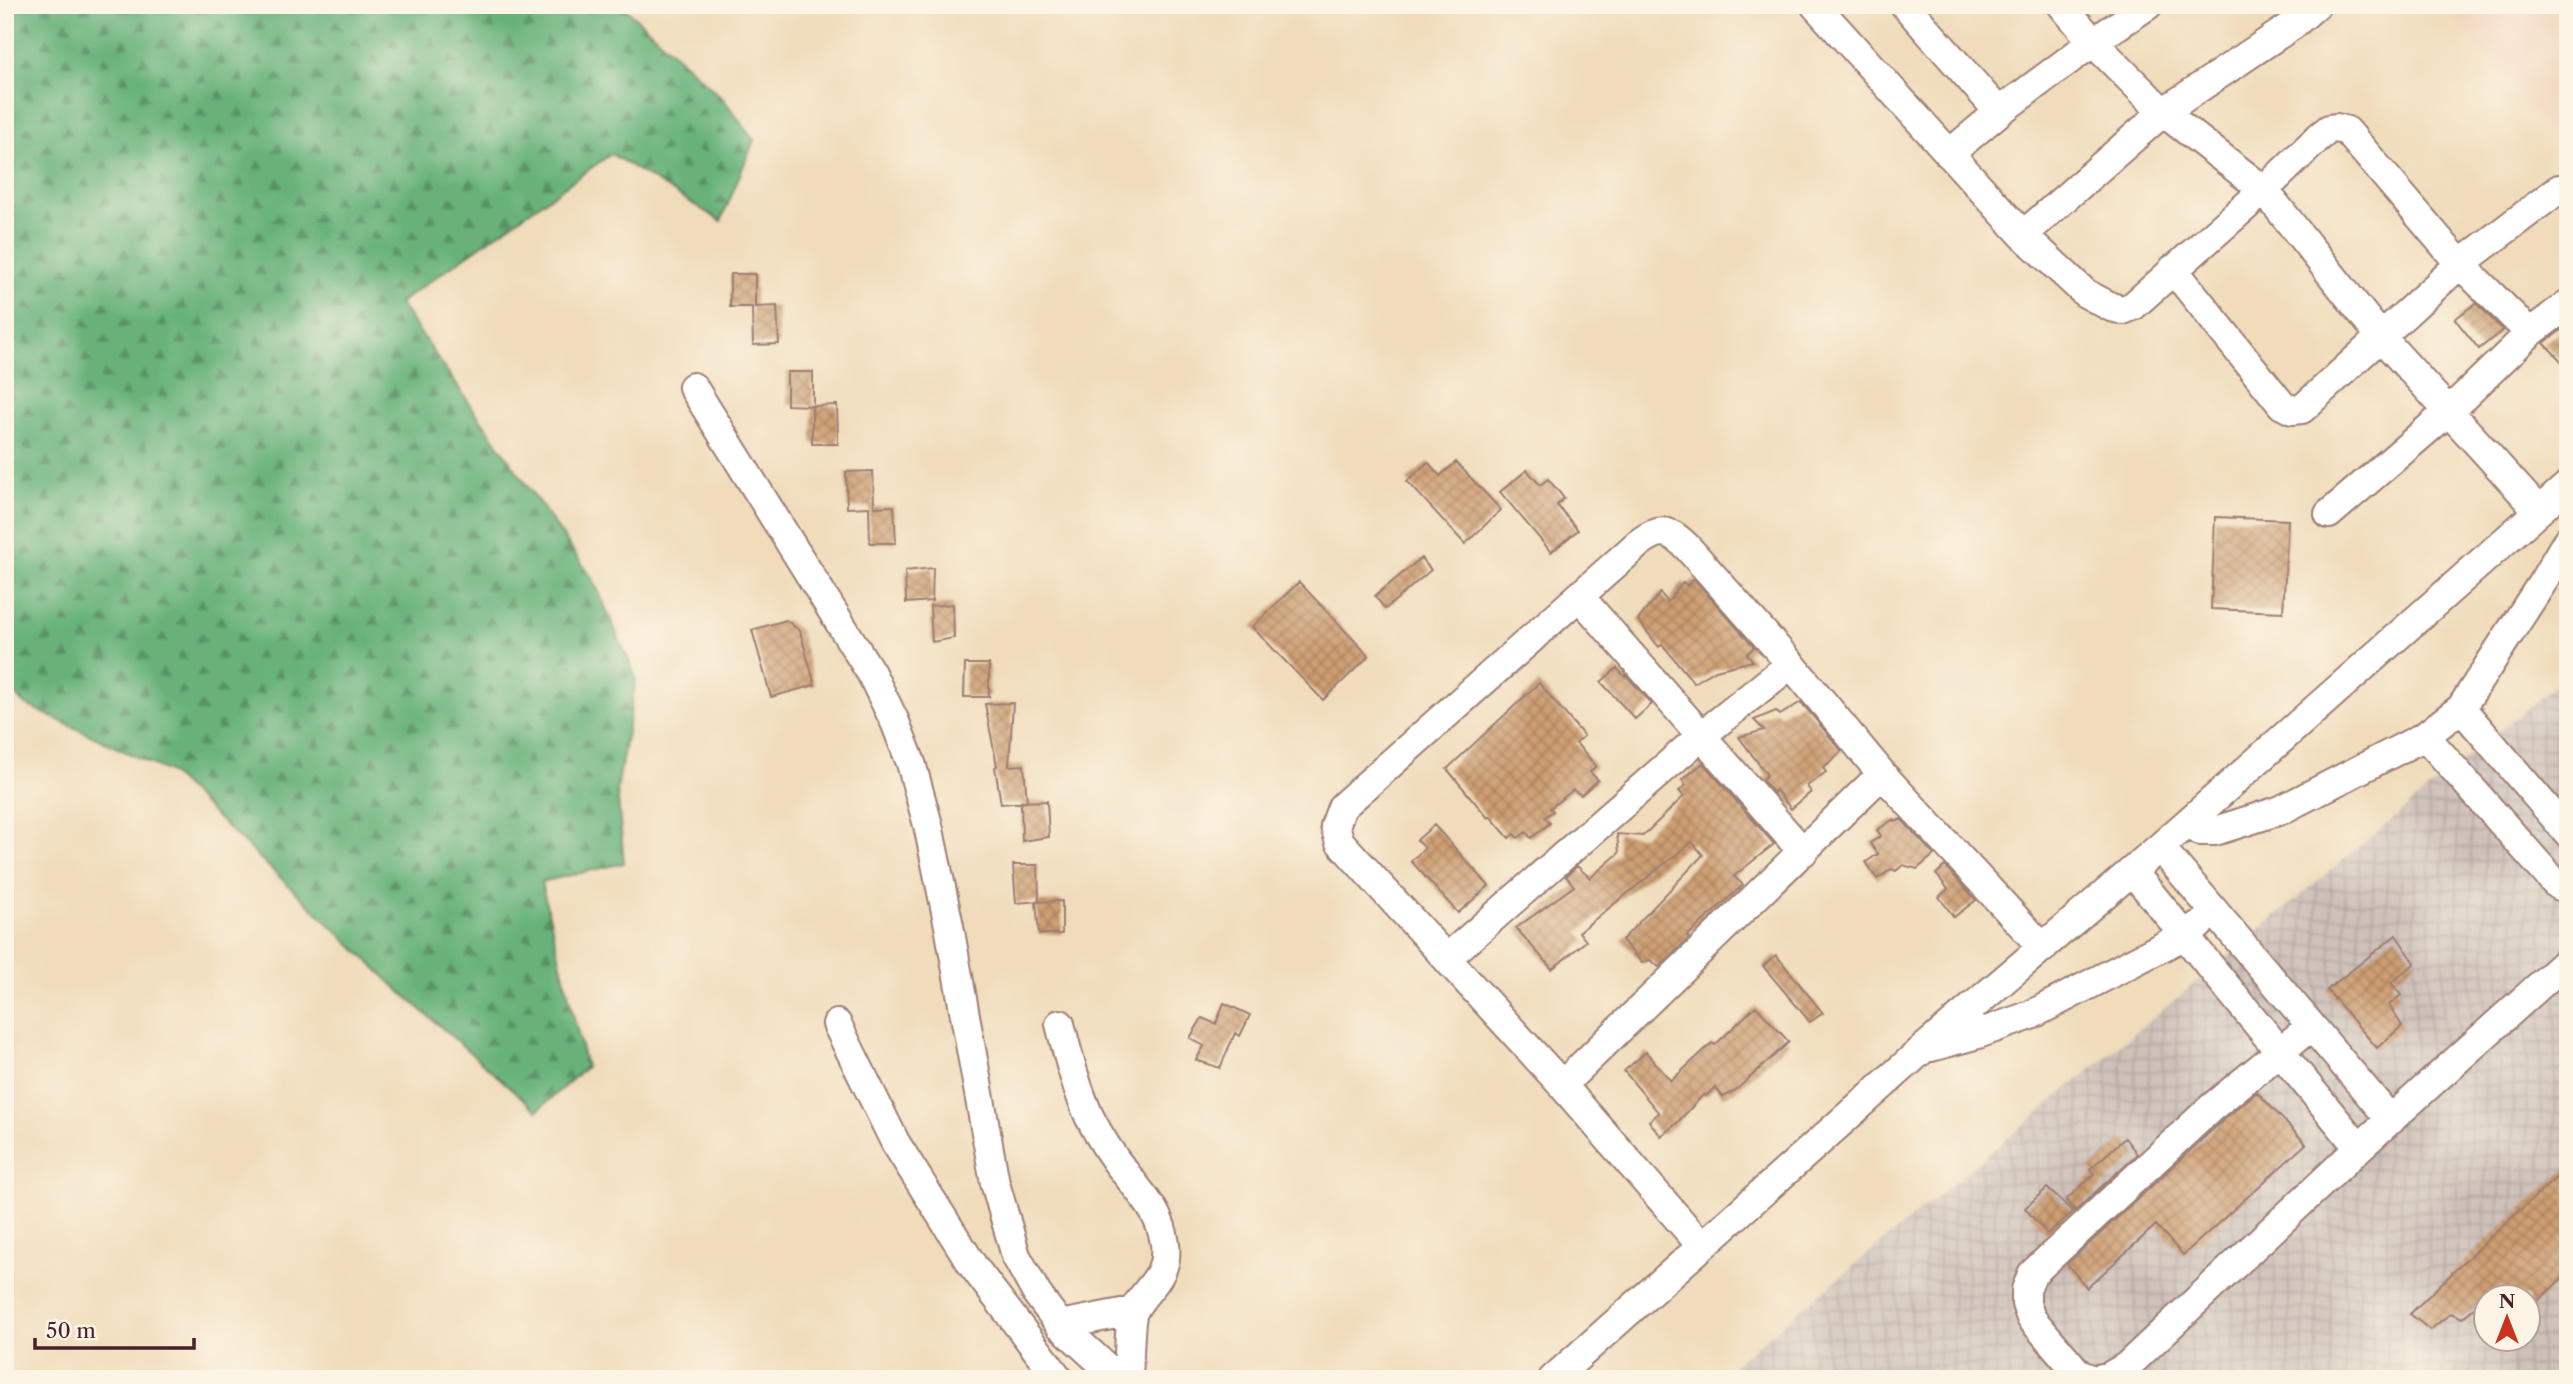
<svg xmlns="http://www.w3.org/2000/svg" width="2573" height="1384" viewBox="0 0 2573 1384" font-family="'Libre Caslon Text',serif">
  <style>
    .built { fill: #f1d5bd }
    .industrial { fill: url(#industrial-grid); fill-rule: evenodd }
    .forest { fill: url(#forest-firs); stroke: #596852; stroke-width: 2 }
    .building { fill: url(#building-cross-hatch) }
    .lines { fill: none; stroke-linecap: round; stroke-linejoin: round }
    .minor-casing { stroke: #9d7e73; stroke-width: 32 }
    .minor { stroke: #fff; stroke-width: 28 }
  </style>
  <defs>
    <pattern id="industrial-grid" width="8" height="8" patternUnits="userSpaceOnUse" patternTransform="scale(1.75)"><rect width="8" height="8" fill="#cec1ba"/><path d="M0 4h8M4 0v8" fill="none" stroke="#b2a5a0"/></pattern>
    <pattern id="forest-firs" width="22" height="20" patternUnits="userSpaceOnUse" patternTransform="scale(1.75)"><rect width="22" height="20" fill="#68b27a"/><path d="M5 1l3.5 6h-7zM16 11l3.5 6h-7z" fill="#589064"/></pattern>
    <pattern id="building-cross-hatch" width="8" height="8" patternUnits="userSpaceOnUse" patternTransform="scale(1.75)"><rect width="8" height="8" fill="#ce9f72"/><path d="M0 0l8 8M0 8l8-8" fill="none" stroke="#a9815e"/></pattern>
  </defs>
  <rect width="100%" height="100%" fill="#fcf5e5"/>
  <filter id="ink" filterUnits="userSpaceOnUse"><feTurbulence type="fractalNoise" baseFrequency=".0143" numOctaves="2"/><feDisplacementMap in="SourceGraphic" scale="14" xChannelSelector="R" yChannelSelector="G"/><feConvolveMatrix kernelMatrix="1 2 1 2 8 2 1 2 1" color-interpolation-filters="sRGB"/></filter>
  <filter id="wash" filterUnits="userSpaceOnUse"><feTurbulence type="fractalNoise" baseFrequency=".00686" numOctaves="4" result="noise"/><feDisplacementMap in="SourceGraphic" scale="28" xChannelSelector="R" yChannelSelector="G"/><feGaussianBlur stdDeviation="1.57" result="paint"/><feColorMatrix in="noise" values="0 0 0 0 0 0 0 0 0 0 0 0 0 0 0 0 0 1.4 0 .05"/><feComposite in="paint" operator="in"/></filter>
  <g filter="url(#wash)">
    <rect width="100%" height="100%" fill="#f0dcbb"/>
    <path class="built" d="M2441,5H2568V152Z"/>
    <path class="industrial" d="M2568,674V1379H1717ZM2486,1296H2528V1338H2486Z"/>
    <path class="forest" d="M5,5H622L724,100L754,140L721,221L611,154L399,303L594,581L636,678L617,790L624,863L541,882L586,1067L537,1111L401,992L169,772L24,704L5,683Z"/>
    <g id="blocks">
      <path class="building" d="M730,274H755V307L777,306L779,344L753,345L752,307H730Z
        M2476,303L2503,330L2479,349L2455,319Z
        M2568,325V368L2544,343Z
        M787,372H813V406L837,405L838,444H812V406L787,405Z
        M1428,462L1440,476L1456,462L1501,510L1465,544L1407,481Z
        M1527,470L1540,485L1548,479L1564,498L1557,505L1578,530L1551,552L1500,492Z
        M873,471L874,507L894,506L896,543H870L869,507L847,508L846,472Z
        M2215,517L2288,520L2283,612L2211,609Z
        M1421,558L1431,570L1385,609L1375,596Z
        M933,568L932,601L906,603L905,571Z
        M1694,579L1754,647L1747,654L1753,661L1716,670L1694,683L1662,644L1659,647L1638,620L1660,593L1668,602L1683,582L1687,586Z
        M1299,582L1369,656L1323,700L1252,627Z
        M953,604L954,638L932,642L930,606Z
        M786,620L800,631L815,685L771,697L752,630Z
        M965,664H989V697H964Z
        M1617,668L1625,677L1626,675L1652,704L1635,719L1601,682Z
        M1539,683L1584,736L1576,743L1596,766L1590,772L1598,780L1581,795L1573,790L1550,808L1553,811L1545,817L1550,823L1531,838L1526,832L1518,838L1514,834L1509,838L1490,816L1488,818L1447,769Z
        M1801,702L1842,751L1823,768L1826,772L1807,786L1811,792L1791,809L1776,790L1774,793L1762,780L1767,775L1739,737L1764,730L1754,720L1776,711L1780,715Z
        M1013,703L1009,766L1024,765L1027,802L1001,804L995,767L997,766L985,704Z
        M1703,763L1774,844L1734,876L1743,885L1687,936L1689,938L1659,967L1650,960L1642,963L1622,940L1703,855L1692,842L1579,932L1586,941L1552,969L1516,928L1574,886L1566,876L1577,866L1590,878L1619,853L1617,834L1643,836L1684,796L1679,791L1686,785L1682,780Z
        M1047,801L1049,837L1022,841L1021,802Z
        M1894,819L1896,822L1901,819L1934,855L1917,869L1903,865L1896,871L1892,869L1877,879L1866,862L1878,854L1870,843L1881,836L1877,830Z
        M1434,825L1489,886L1458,913L1411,861L1425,848L1417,840Z
        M1013,865H1038L1039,901L1016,903Z
        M1945,866L1976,900L1954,917L1939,897L1948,889L1936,874Z
        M1062,901V934H1039L1036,902Z
        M2396,935L2415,963L2391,983L2401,995L2389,1005L2402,1026L2377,1048L2327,990Z
        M1776,955L1823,1013L1810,1022L1763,966Z
        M1224,1003L1250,1015L1240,1036L1235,1033L1220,1068L1196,1060L1204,1046L1190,1038L1202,1018L1216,1024Z
        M1756,1006L1789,1042L1735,1091L1723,1097L1715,1087L1706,1096L1704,1094L1676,1124L1661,1136L1649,1121L1659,1113L1624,1071L1646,1052L1671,1081L1712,1043L1715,1045Z
        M2257,1092L2306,1144L2183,1255L2156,1225L2087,1288L2067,1264L2222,1121Z
        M2125,1138L2137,1154L2075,1211L2066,1200L2094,1174L2090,1169Z
        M2568,1167V1273L2528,1310V1297H2512L2502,1285L2462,1318L2451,1313L2430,1330L2410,1314L2476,1250Z
        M2047,1188L2073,1212L2047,1234L2025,1208Z"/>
    </g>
  </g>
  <g filter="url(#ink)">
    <use href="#blocks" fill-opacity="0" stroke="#9d7e73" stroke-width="2"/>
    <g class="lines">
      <defs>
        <path id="minor" d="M1815,5L2023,235L2085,293L2111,307L2123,310L2133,306L2264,190L2319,137L2329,129L2337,128L2347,131L2460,264L2530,333
          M1905,5L1999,112L2093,42L2148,5
          M2062,5L2093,42L2163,112L2264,190L2381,337L2539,511
          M1949,154L1999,112
          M2023,235L2163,112L2293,25L2316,5
          M2173,269L2282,405L2292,410L2302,409L2460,264L2559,189
          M693,387L871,673L895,722L911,763L928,825L949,926L995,1183L1016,1256L1037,1294L1060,1325L1119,1379
          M2329,514L2449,411L2530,333L2568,304
          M1580,597L1803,852
          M2461,708L2568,833
          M2425,736L2557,885L2568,889
          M2186,824L2200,831H2215L2281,810L2425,736L2461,708L2544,580L2568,539
          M2160,847L2391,1120
          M2132,871L2359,1148
          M1448,957L1701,736L1791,664
          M837,1024L895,1142L973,1266L1059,1379
          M1060,1024C1068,1055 1076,1087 1089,1116C1099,1136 1113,1158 1127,1175C1144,1197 1161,1214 1165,1244C1169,1277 1146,1287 1134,1310C1129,1319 1129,1365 1128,1379
          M1931,1047L1978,1034L2031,1015L2183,936L2199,925
          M1562,1085L1882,774
          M1701,1245L1562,1085L1340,842L1335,826L1342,807L1352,798L1639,543C1661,527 1669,529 1688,548L1791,664L1882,774L2043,948
          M1060,1325L1132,1311
          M1553,1379L1923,1049L2160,847L2568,485
          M2091,1379L2079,1374L2031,1318L2026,1304V1290L2032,1274L2211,1108L2310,1027
          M2098,1379L2110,1376L2127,1366L2359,1148L2568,960"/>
      </defs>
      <use href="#minor" class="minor-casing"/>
      <use href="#minor" class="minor"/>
    </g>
  </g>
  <rect width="2573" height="1384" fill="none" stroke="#fcf5e5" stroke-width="28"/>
  <g transform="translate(2507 1318)"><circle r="33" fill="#fcf5e5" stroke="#b59f9b" stroke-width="2"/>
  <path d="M0-5L12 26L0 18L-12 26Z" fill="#c8321e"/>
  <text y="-10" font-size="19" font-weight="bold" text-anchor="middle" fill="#4a1f2b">N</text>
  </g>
  <path d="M35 1338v10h159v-10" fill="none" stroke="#4a1f2b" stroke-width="3.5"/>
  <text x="46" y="1338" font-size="21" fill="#4a1f2b" stroke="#fcf5e5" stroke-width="5" paint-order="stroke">50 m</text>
</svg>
